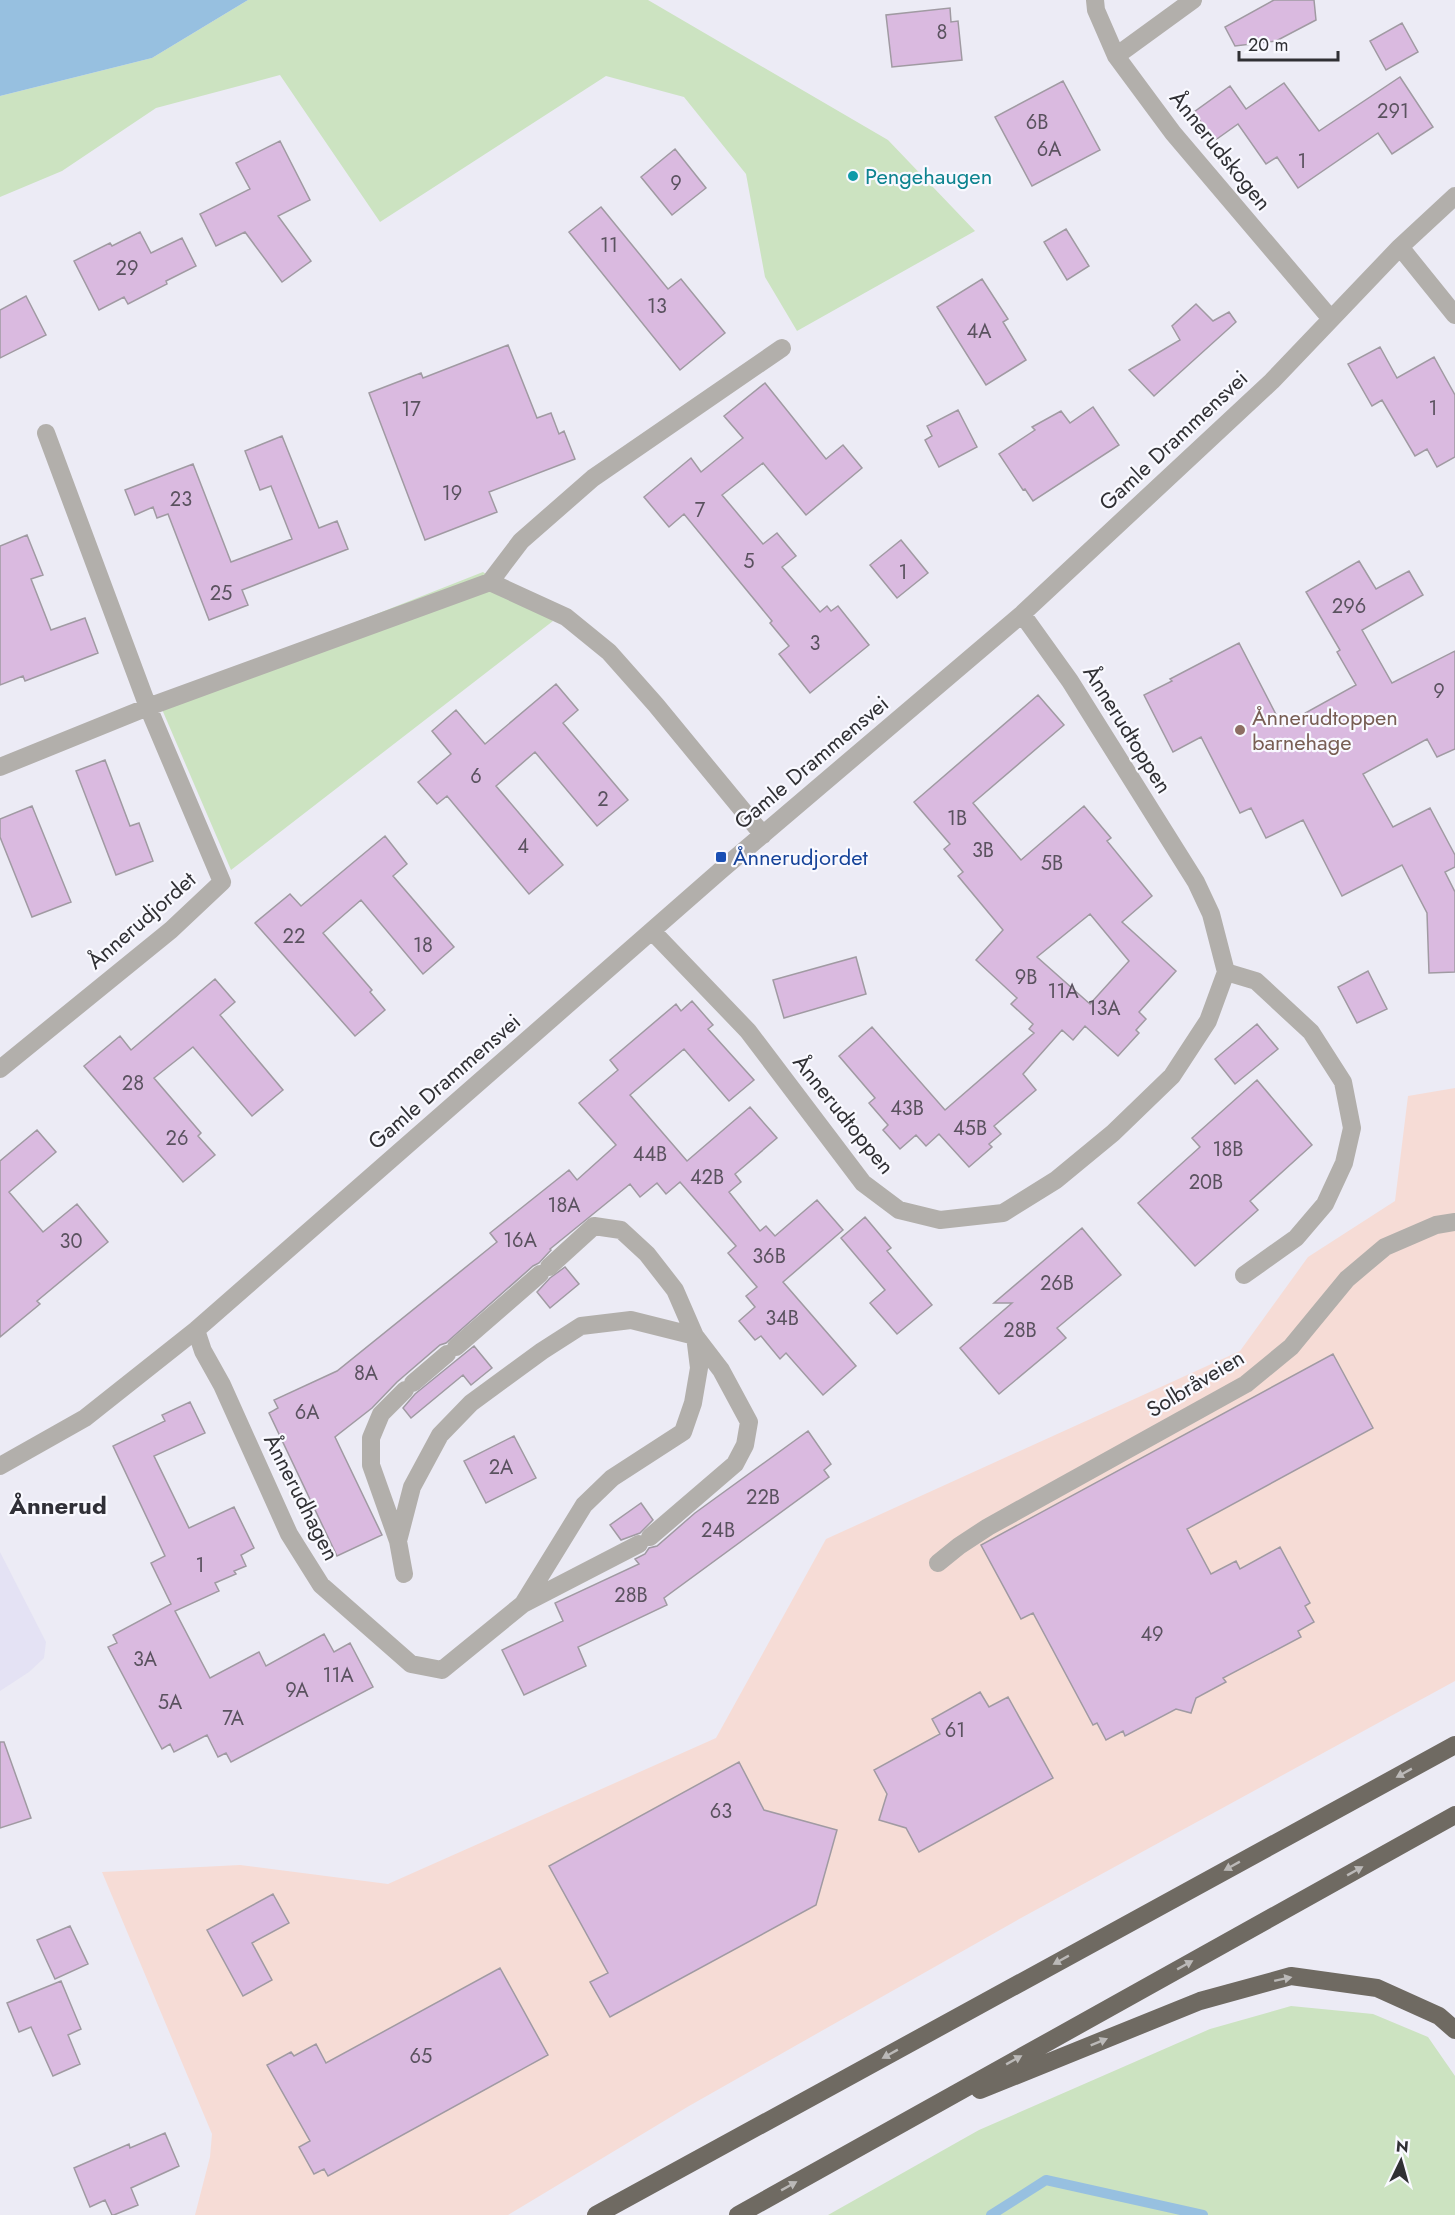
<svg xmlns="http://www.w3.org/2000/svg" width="1455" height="2215" viewBox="0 0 1455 2215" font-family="Jost,sans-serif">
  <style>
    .built { fill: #e4e2f4 }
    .industrial { fill: #f6dcd6 }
    .green { fill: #cce3c1 }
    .water { fill: #97c0e0 }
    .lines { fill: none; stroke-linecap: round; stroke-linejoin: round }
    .stream { stroke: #97c0e0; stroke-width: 10 }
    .building { fill: #dabae0; stroke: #a09aa2; stroke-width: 1.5; fill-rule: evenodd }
    .street { stroke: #b2afab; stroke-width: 18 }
    .highway { stroke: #6f6a62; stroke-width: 18 }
    .oneway { fill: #bbb9b8 }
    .culture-dot { fill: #0f9aa8; stroke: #f9f9ff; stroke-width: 2 }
    .education-dot { fill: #8d6e63; stroke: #f9f9ff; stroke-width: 2 }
    .transit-dot { fill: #1a4fb4; stroke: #f9f9ff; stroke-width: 2 }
    .labels { text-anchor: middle; stroke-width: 4.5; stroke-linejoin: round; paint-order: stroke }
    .number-label { font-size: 20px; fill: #5a525f }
    .street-label { font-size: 22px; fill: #303034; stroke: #f9f9ff }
    .culture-label { font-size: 22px; fill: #0d838f; stroke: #f9f9ff; text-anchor: start }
    .education-label { font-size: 22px; fill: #785e54; stroke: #f9f9ff; text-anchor: start }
    .transit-label { font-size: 22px; fill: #164399; stroke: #f9f9ff; text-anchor: start }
    .neighbourhood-label { font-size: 24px; font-weight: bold; fill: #303037; stroke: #f9f9ff }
  </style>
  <rect width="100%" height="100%" fill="#ecebf5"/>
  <path class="built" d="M0,1552L46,1642L44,1658L29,1672L0,1691Z"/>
  <path class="industrial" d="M1455,1088V1681L1021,1918L689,2106L508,2215H195L210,2157L212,2134L102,1872L240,1865L388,1884L716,1738L826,1539L1240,1351L1308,1257L1395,1201L1408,1096Z"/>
  <path class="green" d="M248,0H648L888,140L975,231L797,331L765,277L746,174L684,97L606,76L380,222L280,75L156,108L62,171L0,197V96L152,58Z
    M483,572L553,621L231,870L158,700Z
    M1291,2006L1373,2014L1428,2037L1455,2076V2215H828L979,2130L1210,2029Z"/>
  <path class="water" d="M0,0H248L152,58L0,96Z"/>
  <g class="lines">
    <path class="stream" d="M991,2215L1046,2180L1203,2215"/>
  </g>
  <path class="building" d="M1274,0H1314L1316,20L1276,41L1235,46L1225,27Z
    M950,8L951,22L958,21L962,60L892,67L886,15Z
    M1402,23L1418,52L1386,70L1370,41Z
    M1400,77L1433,127L1392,154L1378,133L1298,188L1277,157L1266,164L1238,124L1214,141L1194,112L1230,86L1246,109L1284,83L1319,131Z
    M1063,81L1100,150L1032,186L995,117Z
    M280,141L310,200L278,216L311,261L282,282L245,232L216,246L200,214L250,189L236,163Z
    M675,149L706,188L672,215L641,177Z
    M601,207L668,289L681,279L725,333L680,370L569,232Z
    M1066,229L1089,266L1067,280L1044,242Z
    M140,232L151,253L182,238L196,266L166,281L167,284L128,304L124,297L99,310L74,261L110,243L112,246Z
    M982,279L1008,319L1003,322L1026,360L986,385L937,307Z
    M26,296L46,335L0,358V310Z
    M1196,304L1213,321L1229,312L1236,322L1154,396L1129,370L1180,340L1172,326Z
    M508,345L537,418L551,413L559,434L564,431L575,459L489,492L497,512L425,540L369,393L421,373L423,378Z
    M1380,347L1397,378L1434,357L1455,395V457L1437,467L1427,449L1415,456L1382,400L1372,406L1348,364Z
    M765,383L826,459L843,445L862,468L806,515L763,463L722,495L763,544L777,533L796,556L782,567L820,612L827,606L831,611L838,606L869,645L810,693L779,654L789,646L770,623L772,621L684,514L669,527L644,497L691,458L701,472L743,438L724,416Z
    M1093,407L1119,445L1033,501L1025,489L1023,490L999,454L1035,430L1032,427L1061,411L1070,423Z
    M958,410L977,447L939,467L925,440L932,436L927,426Z
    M282,436L319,528L337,521L348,549L242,590L248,605L209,620L168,514L157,518L153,507L135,515L125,490L193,464L231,562L292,539L271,486L260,490L245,451Z
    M27,535L43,575L31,579L51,630L85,618L98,653L25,681L23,676L0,685V546Z
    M901,540L928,573L897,598L870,565Z
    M1359,561L1376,589L1409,571L1423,595L1362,630L1392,683L1455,651V749L1437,757L1427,739L1363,774L1393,827L1430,808L1455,855V867L1445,872L1455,892V972L1429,973L1427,913L1402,865L1342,896L1303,820L1266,838L1251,808L1240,813L1201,737L1173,752L1144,695L1172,681L1170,679L1239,643L1282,726L1356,685L1337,652L1340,650L1306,592Z
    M556,684L578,710L563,723L628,800L597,826L535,752L496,786L563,865L529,894L447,796L437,804L418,782L451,754L432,731L456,710L485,744Z
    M1038,695L1064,725L973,803L1021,860L1084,806L1111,838L1107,841L1152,896L1122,922L1176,971L1139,1012L1146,1019L1136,1030L1139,1033L1118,1056L1085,1026L1073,1040L1062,1030L1023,1074L1036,1090L994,1126L1001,1134L989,1144L992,1147L969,1167L939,1134L926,1146L916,1135L900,1149L883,1130L888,1125L869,1103L875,1098L839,1056L872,1027L945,1110L1034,1033L1029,1029L1033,1024L1011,1004L1017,998L976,960L1003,930L958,876L963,872L944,849L950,844L914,802ZM1090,914L1129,961L1090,1004L1037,957Z
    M105,760L130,826L139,823L153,861L116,875L76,771Z
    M32,806L71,902L32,917L0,837V819Z
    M385,836L407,864L393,876L454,947L423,974L361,900L323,933L372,990L370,992L385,1010L355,1036L255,923L290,894L301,906Z
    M856,957L866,994L784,1018L773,980Z
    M1368,971L1387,1009L1357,1023L1338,987Z
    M215,979L235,1002L220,1015L283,1090L252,1116L193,1047L154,1078L201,1133L198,1136L215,1155L183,1182L84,1066L120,1036L131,1050Z
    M692,1001L713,1025L708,1029L754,1080L729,1101L684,1049L630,1095L687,1161L750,1107L777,1138L735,1174L741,1182L729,1192L760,1231L766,1226L775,1236L817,1200L843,1230L783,1282L856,1366L823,1395L786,1353L780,1359L761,1336L755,1340L739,1321L755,1307L746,1296L757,1287L728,1253L736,1246L680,1182L666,1194L657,1183L640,1197L630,1184L550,1249L551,1250L539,1263L533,1266L446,1343L440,1345L397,1382L372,1408L335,1437L382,1535L337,1556L269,1413L278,1408L274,1400L337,1371L497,1242L490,1233L569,1170L577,1180L616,1145L579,1103L618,1070L610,1060L676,1004L681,1011Z
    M1257,1024L1278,1049L1235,1084L1215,1059Z
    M1257,1080L1312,1145L1250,1201L1258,1210L1195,1266L1138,1203L1200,1147L1192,1138Z
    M37,1130L56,1152L9,1192L43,1232L77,1204L108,1242L37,1301L40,1304L0,1337V1161Z
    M865,1217L891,1248L887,1251L932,1305L897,1334L870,1303L885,1290L841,1238Z
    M1082,1228L1121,1275L1057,1328L1066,1338L999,1394L960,1348L1012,1303H994Z
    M565,1267L579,1284L550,1308L537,1292L550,1278Z
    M474,1346L492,1368L471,1385L463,1375L411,1418L403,1408L415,1394Z
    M1333,1354L1373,1428L1187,1529L1211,1574L1236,1561L1240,1569L1280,1547L1310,1603L1305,1606L1314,1622L1298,1631L1301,1637L1223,1678L1226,1682L1196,1698L1191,1713L1176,1709L1125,1736L1123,1731L1106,1740L1097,1723L1093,1725L1033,1613L1021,1619L981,1545Z
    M190,1402L205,1433L154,1456L189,1528L234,1507L254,1548L241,1555L246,1566L234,1571L236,1574L215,1583L219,1591L175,1611L210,1678L259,1652L266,1666L324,1634L334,1652L350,1643L373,1687L231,1762L226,1753L218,1757L207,1735L174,1752L170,1744L162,1749L108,1647L117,1643L113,1635L171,1604L151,1563L165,1556L113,1446L165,1421L162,1415Z
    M808,1431L831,1464L824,1470L829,1477L664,1598L667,1605L578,1647L586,1666L524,1695L502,1650L563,1621L555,1603L639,1564L635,1559L645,1554L649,1548L657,1546L695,1513Z
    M514,1436L536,1478L486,1503L464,1461Z
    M641,1503L653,1520L640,1533L621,1540L610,1525Z
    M980,1692L989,1707L1008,1697L1053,1778L919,1852L906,1828L879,1820L887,1794L874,1770L940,1734L932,1719Z
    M0,1742H4L31,1818L0,1828Z
    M739,1762L764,1810L837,1830L816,1905L610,2017L590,1982L608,1973L549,1866Z
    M273,1894L289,1923L252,1943L272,1980L243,1996L207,1930Z
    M70,1926L88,1964L55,1979L37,1940Z
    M500,1968L548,2055L328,2176L324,2169L314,2174L299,2147L310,2141L267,2065L291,2052L294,2056L316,2044L326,2063Z
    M61,1981L81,2029L68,2035L80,2064L53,2076L31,2027L19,2032L7,2003Z
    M165,2133L179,2166L131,2188L138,2205L114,2215H112L105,2200L90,2207L74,2168L129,2144L130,2148Z"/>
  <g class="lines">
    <path class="street" d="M1095,0L1096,10L1116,56L1173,133L1331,319
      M1116,56L1193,0
      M1400,247L1455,315
      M490,582L566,617L609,652L656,705L763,835
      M1022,614L1070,681L1196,882L1211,914L1226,972L1256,981L1311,1032L1343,1082L1352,1128L1344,1163L1325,1204L1296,1238L1244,1275
      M0,767L148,707L490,582L521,541L593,478L782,348
      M652,931L748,1031L863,1183L899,1210L940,1220L1003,1213L1056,1180L1113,1133L1172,1076L1208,1021L1226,972
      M0,1069L171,930L222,882L148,707L46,433
      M549,1267L594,1226L621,1230L647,1254L675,1290L695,1336L721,1370L749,1422L745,1445L735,1464L650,1537
      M196,1330L203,1351L222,1385L289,1534L321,1585L411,1664L442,1670L523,1604L639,1544
      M456,1347L540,1274
      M413,1383L447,1354
      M0,1466L85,1418L196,1330L720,871L1022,614L1272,381L1400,247L1455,196
      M398,1541L412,1487L440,1435L471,1403L542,1351L581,1326L631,1320L695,1336L699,1368L693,1403L683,1432L612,1478L584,1505L523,1604
      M938,1563L959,1546L988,1527L1246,1384L1291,1347L1347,1279L1385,1247L1436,1225L1455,1222
      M404,1574L398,1541L371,1465V1438L381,1414L405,1390"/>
    <path class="highway" d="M980,2090L1200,2001L1291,1976L1377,1988L1439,2016L1455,2030
      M596,2215L1455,1745
      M738,2215L1455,1815"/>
  </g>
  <defs><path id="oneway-solid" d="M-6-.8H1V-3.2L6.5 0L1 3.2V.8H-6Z" transform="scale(1.5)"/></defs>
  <g class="oneway">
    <use href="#oneway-solid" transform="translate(1404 1773) rotate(151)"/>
    <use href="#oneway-solid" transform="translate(1232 1866) rotate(151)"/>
    <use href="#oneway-solid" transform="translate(1355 1871) rotate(-29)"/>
    <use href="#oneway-solid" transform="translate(1061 1960) rotate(151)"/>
    <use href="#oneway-solid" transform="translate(1185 1965) rotate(-29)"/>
    <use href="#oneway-solid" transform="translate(1283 1979) rotate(-12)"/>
    <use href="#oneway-solid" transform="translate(1099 2042) rotate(-22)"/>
    <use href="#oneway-solid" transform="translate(890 2054) rotate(151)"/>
    <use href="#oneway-solid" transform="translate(1014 2060) rotate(-29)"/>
    <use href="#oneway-solid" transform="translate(789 2186) rotate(-29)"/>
  </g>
  <circle class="culture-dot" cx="853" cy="176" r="6"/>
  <circle class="education-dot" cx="1240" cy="730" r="6"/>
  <rect class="transit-dot" x="715" y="851" width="12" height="12" rx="3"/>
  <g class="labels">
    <g class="number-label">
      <text x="942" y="39">8</text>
      <text x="1393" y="118">291</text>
      <text x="1037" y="129">6B</text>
      <text x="1049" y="156">6A</text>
      <text x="1302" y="168">1</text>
      <text x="676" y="190">9</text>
      <text x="609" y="252">11</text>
      <text x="127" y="275">29</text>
      <text x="657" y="313">13</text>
      <text x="979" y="338">4A</text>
      <text x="1433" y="415">1</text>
      <text x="411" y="416">17</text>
      <text x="452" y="500">19</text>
      <text x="181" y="506">23</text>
      <text x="700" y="517">7</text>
      <text x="749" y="568">5</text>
      <text x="903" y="579">1</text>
      <text x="221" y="600">25</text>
      <text x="1349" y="613">296</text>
      <text x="815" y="650">3</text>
      <text x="1439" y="698">9</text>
      <text x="476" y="783">6</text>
      <text x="603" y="806">2</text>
      <text x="957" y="825">1B</text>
      <text x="523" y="853">4</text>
      <text x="983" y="857">3B</text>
      <text x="1052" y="870">5B</text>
      <text x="294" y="943">22</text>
      <text x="423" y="952">18</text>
      <text x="1026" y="984">9B</text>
      <text x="1063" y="998">11A</text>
      <text x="1104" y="1015">13A</text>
      <text x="133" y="1090">28</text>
      <text x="907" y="1115">43B</text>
      <text x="970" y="1135">45B</text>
      <text x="177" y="1145">26</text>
      <text x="1228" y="1156">18B</text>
      <text x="650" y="1161">44B</text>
      <text x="707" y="1184">42B</text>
      <text x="1206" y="1189">20B</text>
      <text x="564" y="1212">18A</text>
      <text x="520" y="1247">16A</text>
      <text x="71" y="1248">30</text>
      <text x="769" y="1263">36B</text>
      <text x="1057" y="1290">26B</text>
      <text x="782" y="1325">34B</text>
      <text x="1020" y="1337">28B</text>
      <text x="366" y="1380">8A</text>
      <text x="307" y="1419">6A</text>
      <text x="501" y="1474">2A</text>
      <text x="763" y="1504">22B</text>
      <text x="718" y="1537">24B</text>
      <text x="200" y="1572">1</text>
      <text x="631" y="1602">28B</text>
      <text x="1152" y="1641">49</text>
      <text x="145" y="1666">3A</text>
      <text x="338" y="1682">11A</text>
      <text x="297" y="1697">9A</text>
      <text x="170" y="1709">5A</text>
      <text x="233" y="1725">7A</text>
      <text x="955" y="1737">61</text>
      <text x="721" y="1818">63</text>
      <text x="421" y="2063">65</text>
    </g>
    <g class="street-label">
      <text transform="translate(1221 150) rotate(51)" y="8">Ånnerudskogen</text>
      <text transform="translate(1173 440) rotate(-43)" y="8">Gamle Drammensvei</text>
      <text transform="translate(1128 729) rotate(58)" y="8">Ånnerudtoppen</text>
      <text transform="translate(811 762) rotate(-40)" y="8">Gamle Drammensvei</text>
      <text transform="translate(141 920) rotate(-41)" y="8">Ånnerudjordet</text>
      <text transform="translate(444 1081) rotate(-41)" y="8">Gamle Drammensvei</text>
      <text transform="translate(844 1114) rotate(51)" y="8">Ånnerudtoppen</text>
      <text transform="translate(1195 1383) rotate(-31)" y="8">Solbråveien</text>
      <text transform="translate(302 1497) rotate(63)" y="8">Ånnerudhagen</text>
    </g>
    <g class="culture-label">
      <text x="865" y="184">Pengehaugen</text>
    </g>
    <g class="education-label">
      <text x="1252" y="725">Ånnerudtoppen<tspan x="1252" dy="25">barnehage</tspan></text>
    </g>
    <g class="transit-label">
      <text x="733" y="865">Ånnerudjordet</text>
    </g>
    <g class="neighbourhood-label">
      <text x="58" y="1514">Ånnerud</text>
    </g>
  </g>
  <g transform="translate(1401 2161) rotate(5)" stroke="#f9f9ff" stroke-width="4.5" paint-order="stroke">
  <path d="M0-4.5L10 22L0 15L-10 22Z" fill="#303034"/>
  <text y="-9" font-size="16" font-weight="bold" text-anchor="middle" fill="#303034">N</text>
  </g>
  <path d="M1239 51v9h99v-9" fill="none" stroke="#303034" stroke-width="3"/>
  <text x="1248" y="51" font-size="18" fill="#303034" stroke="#f9f9ff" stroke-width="4.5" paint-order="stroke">20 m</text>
</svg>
